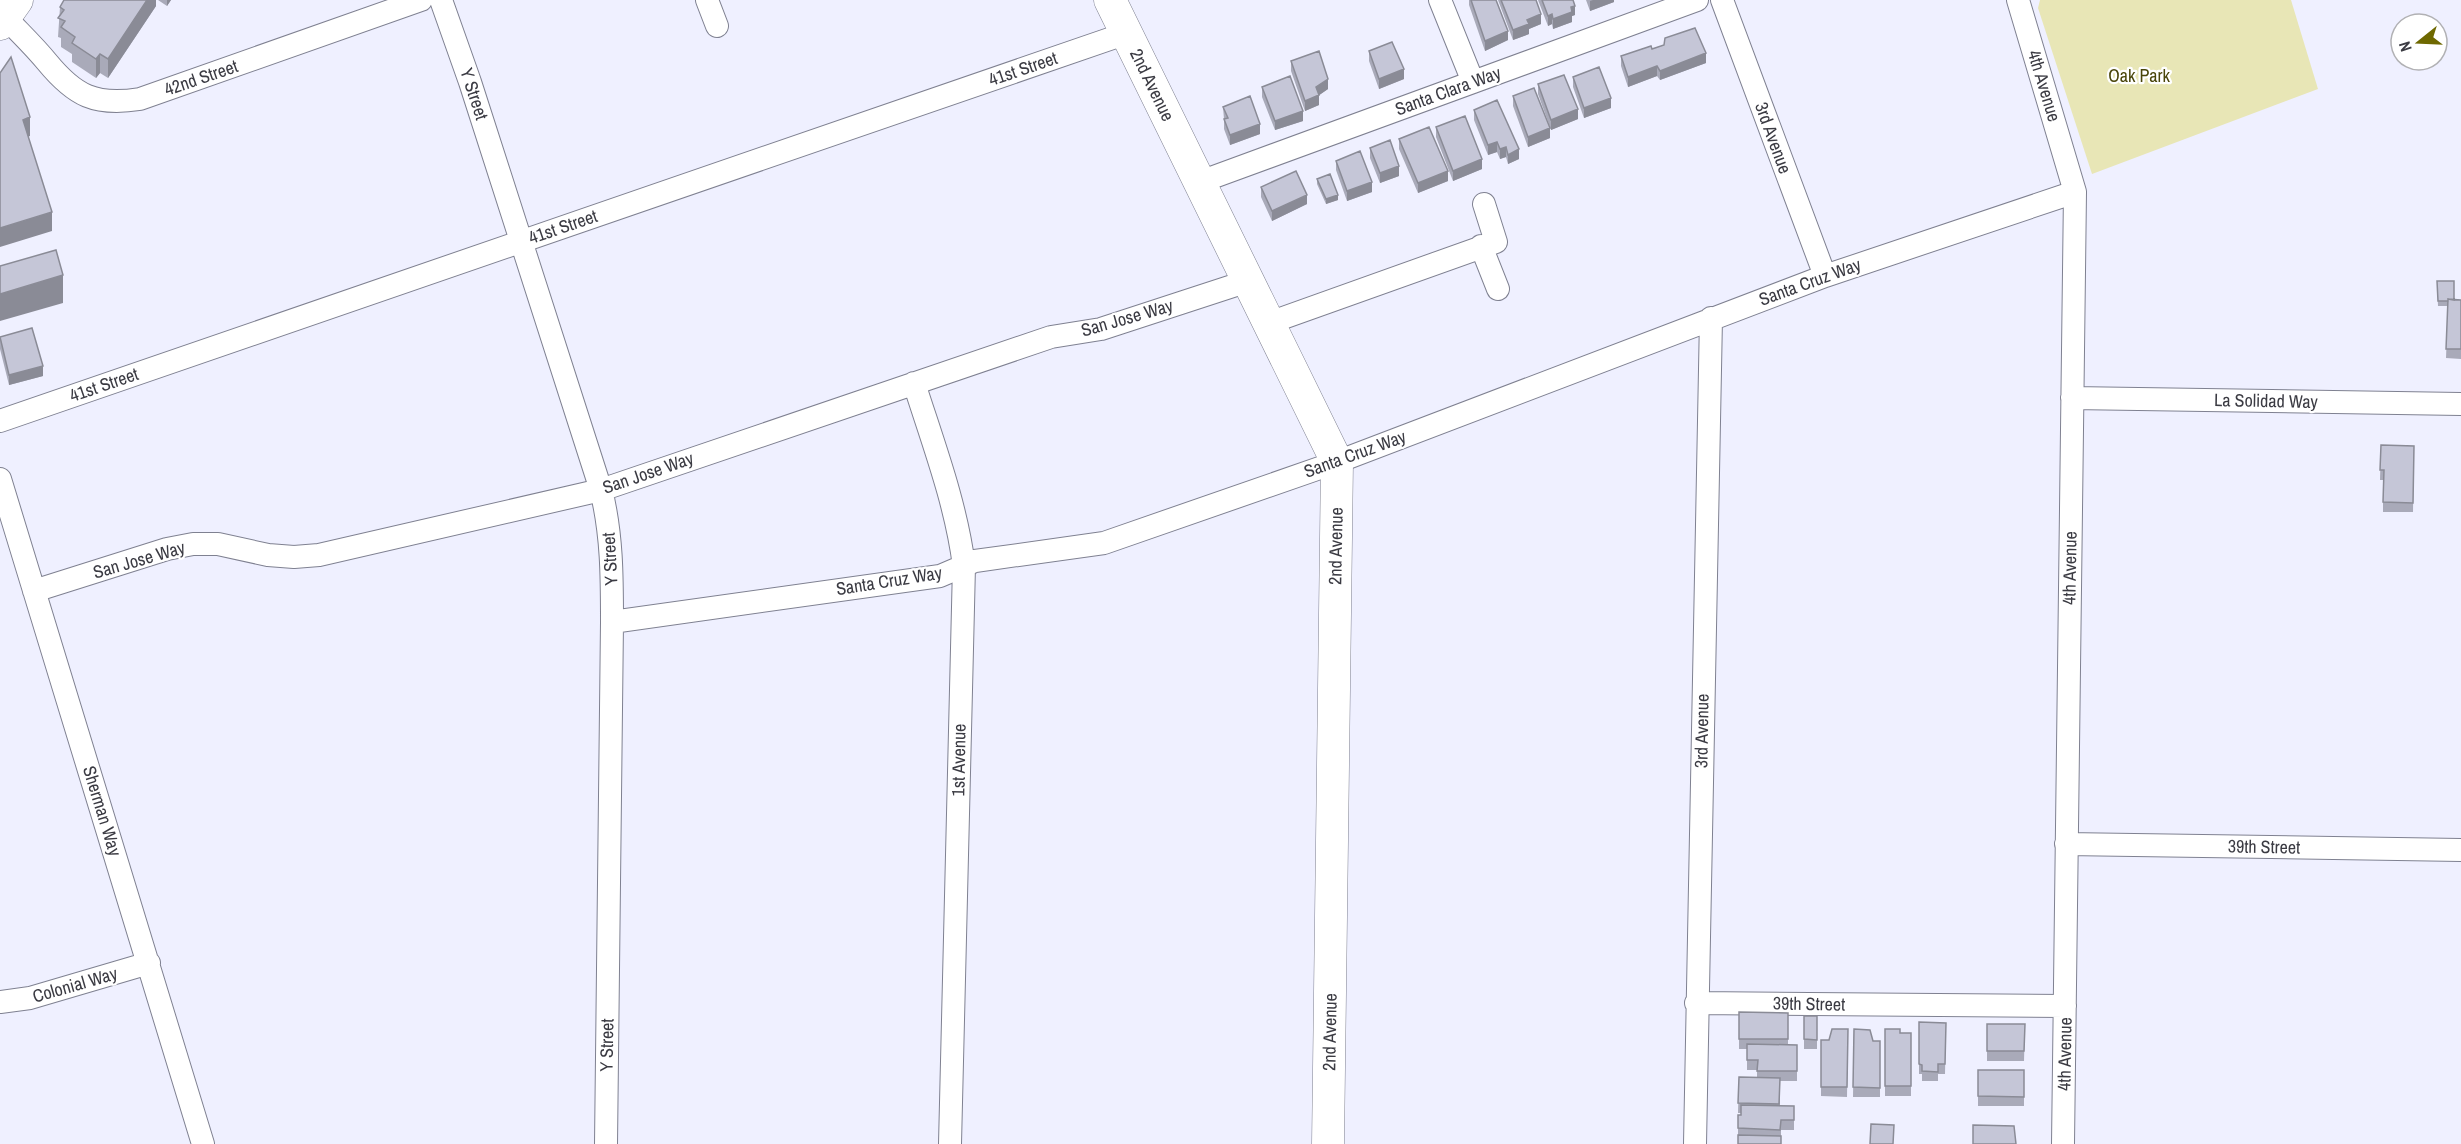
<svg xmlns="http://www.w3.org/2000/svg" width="2461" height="1144" viewBox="0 0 2461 1144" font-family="'Archivo Narrow',sans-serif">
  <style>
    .green { fill: #e8e6b6 }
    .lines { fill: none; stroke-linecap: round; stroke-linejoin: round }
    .street-casing { stroke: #7f8191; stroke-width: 24 }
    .secondary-casing { stroke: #7f8191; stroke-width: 33 }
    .street { stroke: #fff; stroke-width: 22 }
    .secondary { stroke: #fff; stroke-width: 32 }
    .wall { fill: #a9aab9 }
    .shaded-wall { fill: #8a8b96 }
    .building { fill: #c5c6d7; stroke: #8a8b96; stroke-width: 1.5 }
    .labels { text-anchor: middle; stroke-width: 4.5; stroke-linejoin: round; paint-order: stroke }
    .street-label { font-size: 18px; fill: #3b3b43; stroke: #fff }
    .park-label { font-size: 18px; fill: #494509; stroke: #fff }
  </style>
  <rect width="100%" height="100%" fill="#eff0ff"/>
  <path class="green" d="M2040,0H2291L2318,89L2092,174L2038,8Z"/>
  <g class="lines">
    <defs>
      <path id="street" d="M441,0L470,82L601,490C612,534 612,577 612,622L606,1144
        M707,0L717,26
        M1440,0L1473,82
        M1722,0L1825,276
        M2018,0L2075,192L2063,1144
        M5,17C19,32 34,46 47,62C75,96 95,106 140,99L421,0
        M1200,182L1697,0
        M1481,246L1498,289
        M1269,323L1496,242L1484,204
        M914,383C933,443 956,503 964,566L950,1144
        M2072,398L2461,404
        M0,421L1127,33
        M0,479L203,1144
        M34,591L167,549L193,544H218L268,555L294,557L319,555L601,490L1051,337L1101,329L1248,281
        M612,622L940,576L975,561L1104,543L1337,462L1825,276L2075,192
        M2066,844L2461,850
        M0,1002L30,998L149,963
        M1696,1003L2065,1006
        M1695,1144L1711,318"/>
      <path id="secondary" d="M1110,0L1337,462L1328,1144
        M0,24L17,0"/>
    </defs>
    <use href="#street" class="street-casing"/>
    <use href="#secondary" class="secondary-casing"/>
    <use href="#street" class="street"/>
    <use href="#secondary" class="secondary"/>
  </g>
  <path class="wall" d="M156,0V6L108,78L100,73L96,78L72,62V54L61,47V38L58,37L60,7Z
    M158,0H171L167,6Z
    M1469,0H1496L1508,40L1485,51L1469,5Z
    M1498,0H1536L1541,24L1529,29V34L1513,40Z
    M1538,0H1573L1575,15L1572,16V22L1553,29L1552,24L1548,26Z
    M1586,0H1614V2L1590,11Z
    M1652,49L1706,63L1660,80L1657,76L1628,87L1621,66V56Z
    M1369,51L1404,79L1379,89L1369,61Z
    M1291,61L1328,89L1319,95V105L1305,111L1291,71Z
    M1573,77L1611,108L1584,118L1573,87Z
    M1538,84L1578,119L1551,130L1538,94Z
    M1262,87L1303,121L1275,130L1262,97Z
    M1513,96L1550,138L1528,147L1513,106Z
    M1223,107L1260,134L1230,145L1224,129V119Z
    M1474,110L1519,159L1508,164L1506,157L1500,159L1497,152L1488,155L1474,120Z
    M1436,127L1482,169L1453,181L1436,137Z
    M1399,139L1448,181L1418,193L1399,149Z
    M1370,148L1399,176L1380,183L1370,158Z
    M1336,161L1372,192L1347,201L1336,170Z
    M1317,179L1338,200L1326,204L1317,184Z
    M1261,187L1307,204L1272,221L1261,197Z
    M2437,281L2454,300H2461V359L2446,358L2448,306H2438Z
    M0,337L43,376L9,385L0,349Z
    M2381,445L2414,446L2413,512H2383V480H2380Z
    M1739,1012L1788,1013V1045H1797V1081H1780V1106H1794V1130H1781V1144H1738V1115H1741V1113H1738L1739,1077L1757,1078V1070H1747V1049H1739Z
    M1804,1016H1817V1049H1804Z
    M1919,1022L1946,1023L1945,1074H1938V1081H1922V1074H1919Z
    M1987,1024H2025L2024,1061H1987Z
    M1848,1029L1847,1097L1821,1096V1040H1829Z
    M1854,1029L1873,1041H1880V1097H1853Z
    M1885,1029L1900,1033H1911V1096H1885Z
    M1978,1070H2024V1106H1978Z"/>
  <path class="shaded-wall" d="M147,0H156V6L108,78V59Z
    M167,0H171L167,6Z
    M1593,0H1614V2L1590,11V1Z
    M1575,6V15L1572,16V22L1553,29V19L1571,7Z
    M1541,14V24L1529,29V34L1513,40V30L1527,20Z
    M1552,14V24L1548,26V16Z
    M1508,31V40L1485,51V41Z
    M1706,53V63L1660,80V71Z
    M100,54V73L96,78V59Z
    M1657,66V76L1628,87V77Z
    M1404,69V79L1379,89V79Z
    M1328,79V89L1318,96L1319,95V105L1305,111V101L1316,87Z
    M1611,98V108L1584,118V108Z
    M1578,109V119L1551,130V120Z
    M1303,111V121L1275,130V121Z
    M30,117V136L23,139V120Z
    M1260,124V134L1230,145V135Z
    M1550,128V138L1528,147V137Z
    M1497,142V152L1488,155V145Z
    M1506,147V157L1500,159V149Z
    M1519,149V159L1508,164V155Z
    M1482,159V169L1453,181V171Z
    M1399,166V176L1380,183V173Z
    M1448,171V181L1418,193V183Z
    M1372,182V192L1347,201V191Z
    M1307,195V204L1272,221V211Z
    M1338,195V200L1326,204V199Z
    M52,212V231L0,247V228Z
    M63,275V303L0,321V294Z
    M43,366V376L9,385V375Z"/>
  <path class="building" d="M64,0H147L108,59L100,54L96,59L72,43L75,37L61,27L65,21L58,18L64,10L60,7Z
    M1471,0H1496L1508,31L1485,41Z
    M1501,0H1536L1541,14L1527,20L1529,24L1513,30Z
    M1542,0H1573L1575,6L1571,7L1572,12L1553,19L1552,14L1548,16Z
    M1695,28L1706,53L1660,71L1657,66L1628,77L1621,56L1651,46L1652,49L1664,45L1665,38Z
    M1392,42L1404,69L1379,79L1369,51Z
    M1319,51L1328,79L1316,87L1319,95L1305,101L1291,61Z
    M11,57L30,117L23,120L52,212L0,228V73Z
    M1599,67L1611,98L1584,108L1573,77Z
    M1564,75L1578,109L1551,120L1538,84Z
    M1290,76L1303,111L1275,121L1262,87Z
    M1534,88L1550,128L1528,137L1513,96Z
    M1250,96L1260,124L1230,135L1224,119L1228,118L1223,107Z
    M1497,100L1519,149L1508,155L1506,147L1500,149L1497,142L1488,145L1474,110Z
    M1465,116L1482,159L1453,171L1436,127Z
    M1429,127L1448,171L1418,183L1399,139Z
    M1390,140L1399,166L1380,173L1370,148Z
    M1360,151L1372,182L1347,191L1336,161Z
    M1296,171L1307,195L1272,211L1261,187Z
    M1330,174L1338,195L1326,199L1317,179Z
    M56,250L63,275L0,294V266Z
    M2437,281H2454V300L2448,299V301H2438Z
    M2448,299L2461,300V349H2446Z
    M32,328L43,366L9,375L0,337Z
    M2381,445L2414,446L2413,503L2383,502L2384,470H2380Z
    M1739,1012L1788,1013V1039H1739Z
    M1804,1016H1817V1040L1804,1039Z
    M1919,1022L1946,1023L1945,1064H1938V1072L1922,1071V1065L1919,1064Z
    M1987,1024H2025L2024,1051H1987Z
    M1832,1029H1848L1847,1087H1821V1040H1829Z
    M1854,1029L1870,1030L1873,1041H1880V1088L1853,1087Z
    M1885,1029H1900V1033H1911V1086H1885Z
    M1747,1044L1797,1045V1071H1757L1758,1060H1747Z
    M1978,1070H2024V1097L1978,1096Z
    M1739,1077L1780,1078L1779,1104L1738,1103Z
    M1741,1105L1794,1106V1120H1781L1780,1130L1738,1128V1115H1741Z
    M1871,1124L1894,1125L1893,1144H1870Z
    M1973,1125L2014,1126L2016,1144H1973Z
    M1738,1135L1781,1136V1144H1738Z"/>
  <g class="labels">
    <g class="street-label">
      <text transform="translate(1023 69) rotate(-19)" y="6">41st Street</text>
      <text transform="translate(201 78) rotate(-19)" y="6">42nd Street</text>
      <text transform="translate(1152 85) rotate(64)" y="6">2nd Avenue</text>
      <text transform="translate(2044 86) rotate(73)" y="6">4th Avenue</text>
      <text transform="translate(1448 91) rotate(-20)" y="6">Santa Clara Way</text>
      <text transform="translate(474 94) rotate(72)" y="6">Y Street</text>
      <text transform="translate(1773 138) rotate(70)" y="6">3rd Avenue</text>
      <text transform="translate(563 227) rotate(-19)" y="6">41st Street</text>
      <text transform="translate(1810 282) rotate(-20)" y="6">Santa Cruz Way</text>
      <text transform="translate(1127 318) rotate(-16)" y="6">San Jose Way</text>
      <text transform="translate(104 385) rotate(-19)" y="6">41st Street</text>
      <text transform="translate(2266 401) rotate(1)" y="6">La Solidad Way</text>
      <text transform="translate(1355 454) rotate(-20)" y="6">Santa Cruz Way</text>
      <text transform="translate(648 473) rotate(-19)" y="6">San Jose Way</text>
      <text transform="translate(1336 546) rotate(-89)" y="6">2nd Avenue</text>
      <text transform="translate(610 559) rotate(-93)" y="6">Y Street</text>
      <text transform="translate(139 560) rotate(-16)" y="6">San Jose Way</text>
      <text transform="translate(2070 568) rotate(-89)" y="6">4th Avenue</text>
      <text transform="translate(889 581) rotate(-9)" y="6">Santa Cruz Way</text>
      <text transform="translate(1702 731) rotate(-89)" y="6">3rd Avenue</text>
      <text transform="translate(959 760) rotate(-89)" y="6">1st Avenue</text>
      <text transform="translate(102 811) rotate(73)" y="6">Sherman Way</text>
      <text transform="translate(2264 847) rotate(1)" y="6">39th Street</text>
      <text transform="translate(75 985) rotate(-16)" y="6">Colonial Way</text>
      <text transform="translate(1809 1004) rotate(1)" y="6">39th Street</text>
      <text transform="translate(1330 1032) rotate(-89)" y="6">2nd Avenue</text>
      <text transform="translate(607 1045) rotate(-89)" y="6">Y Street</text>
      <text transform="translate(2065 1054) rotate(-89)" y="6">4th Avenue</text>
    </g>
    <g class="park-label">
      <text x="2139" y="82">Oak Park</text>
    </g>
  </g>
  <g transform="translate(2419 42) rotate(252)"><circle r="28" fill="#ffffff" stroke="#b1b1b4" stroke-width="1.5"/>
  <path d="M0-4.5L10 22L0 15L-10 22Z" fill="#6e6800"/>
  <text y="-9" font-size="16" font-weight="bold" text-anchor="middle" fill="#3b3b43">N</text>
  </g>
</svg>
